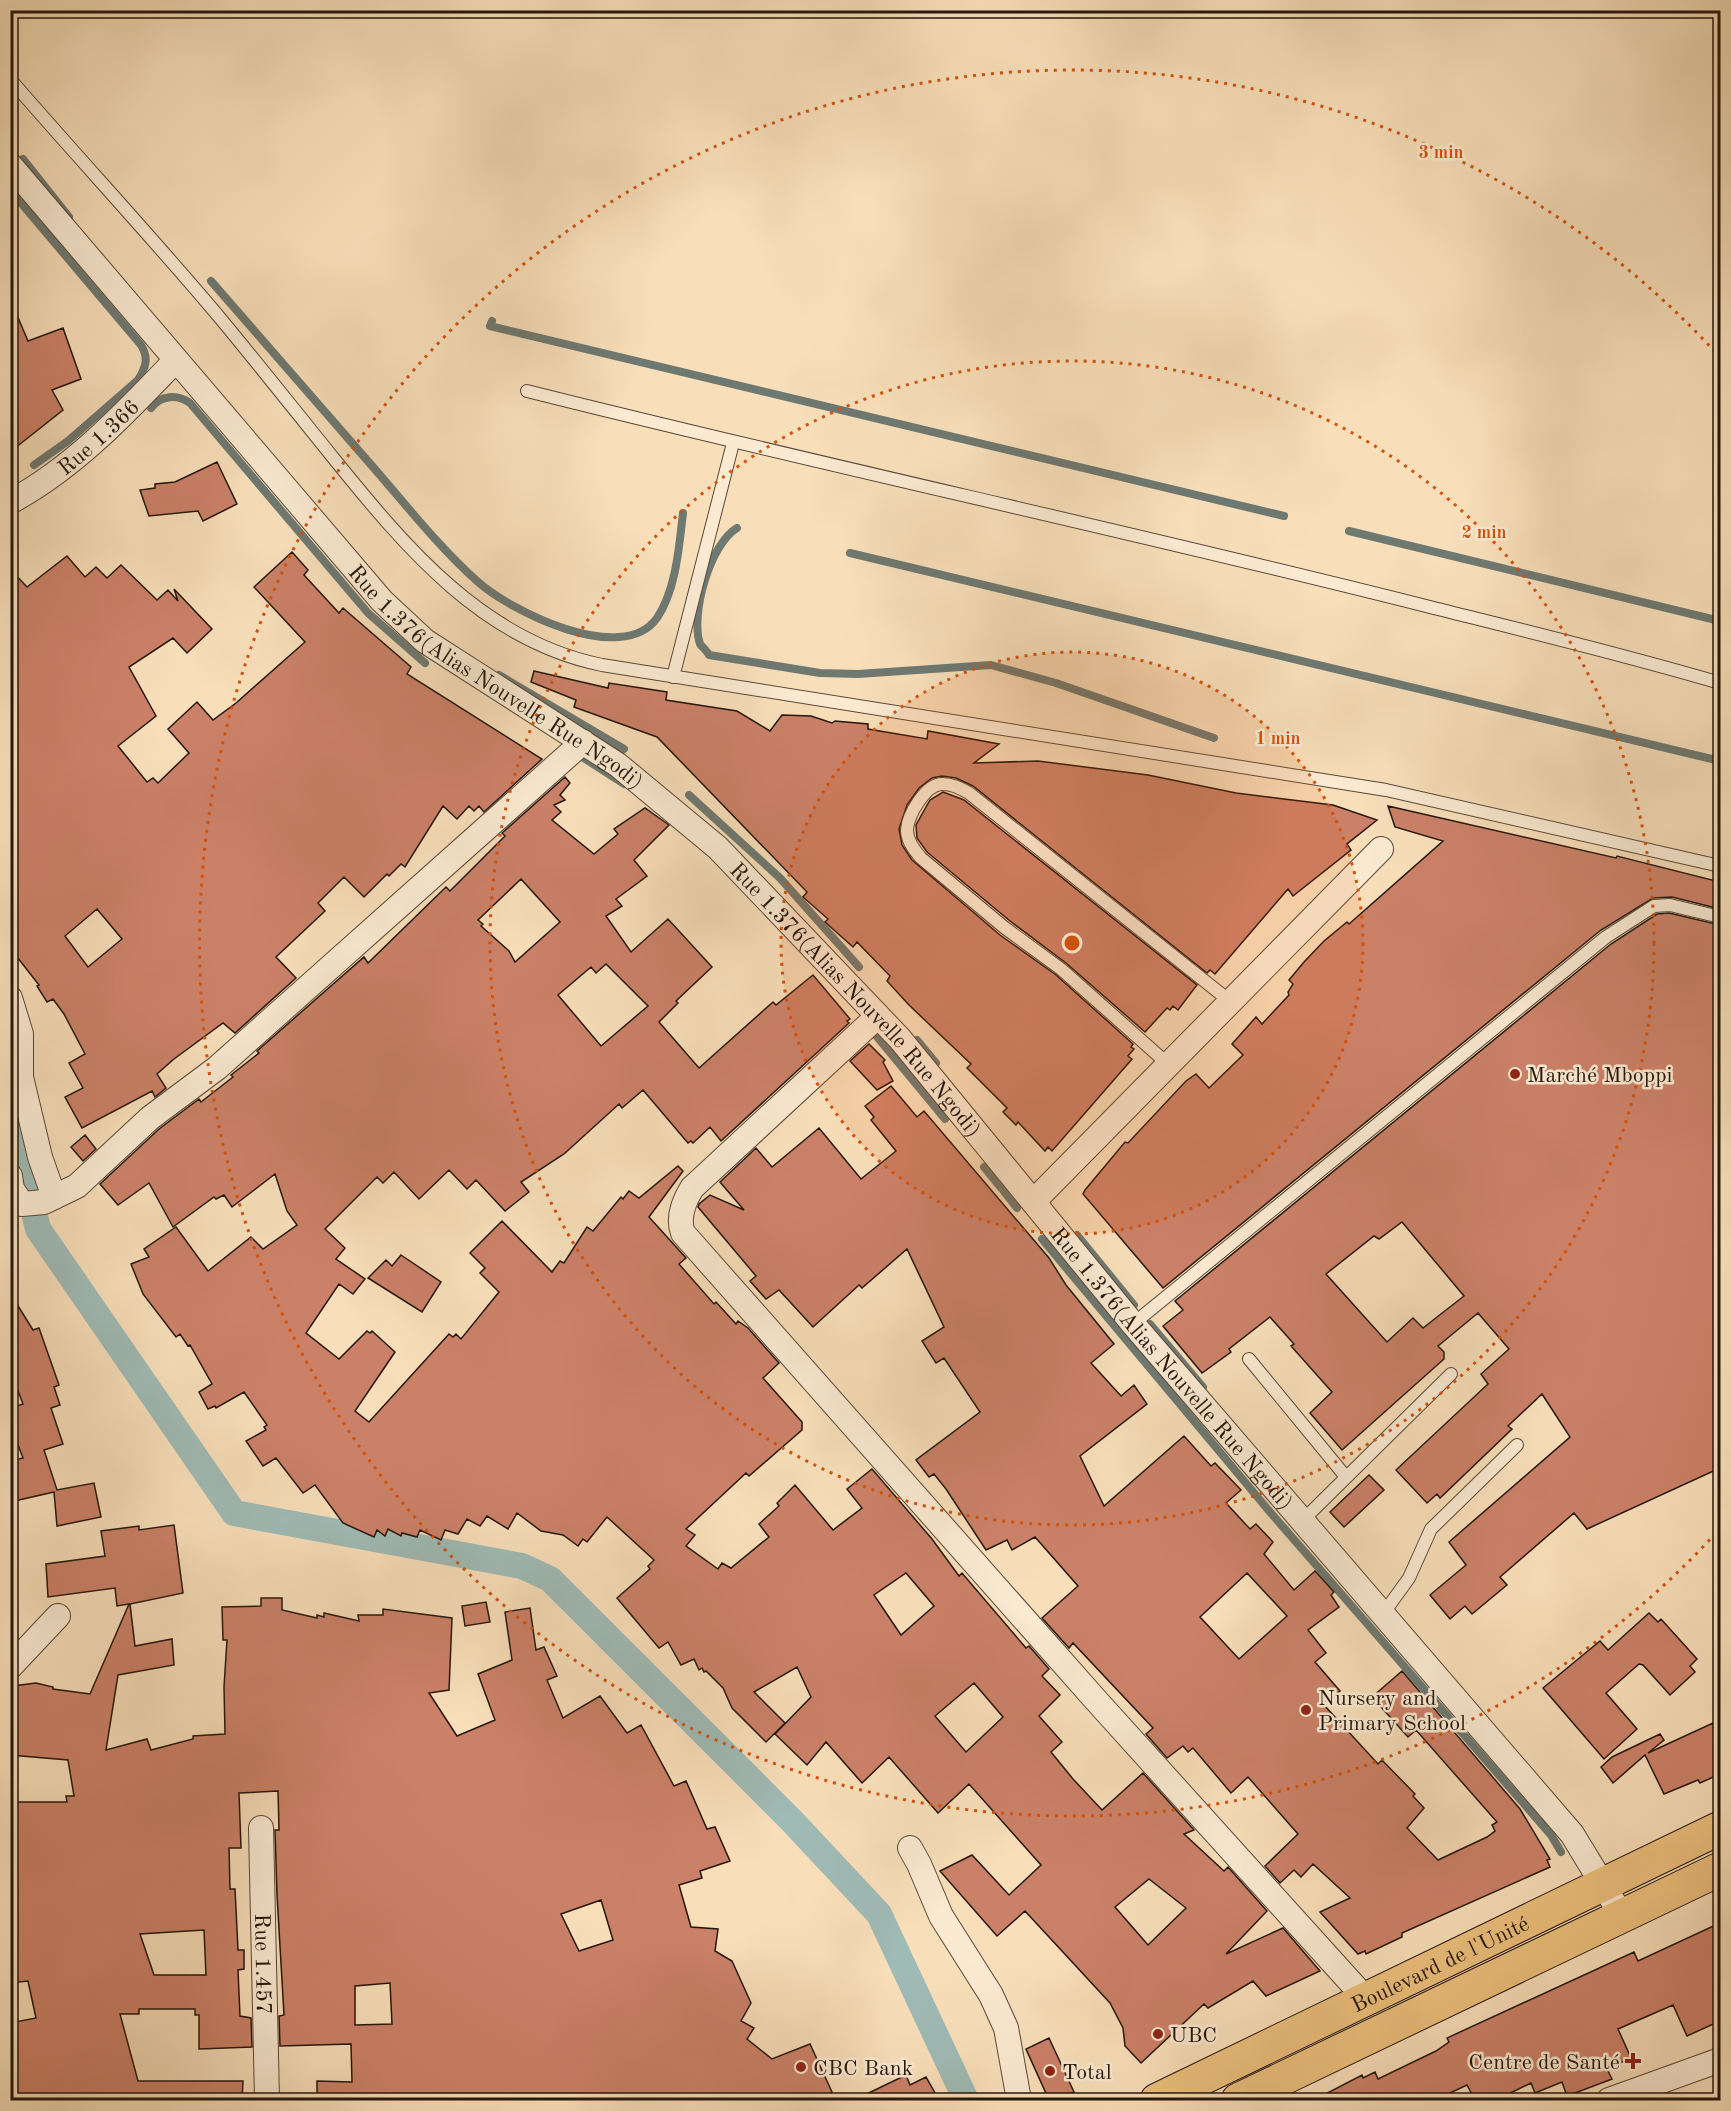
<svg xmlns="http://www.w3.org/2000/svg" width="1731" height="2111" viewBox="0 0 1731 2111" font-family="'Old Standard TT',serif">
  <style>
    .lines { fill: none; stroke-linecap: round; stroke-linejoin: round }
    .stream { stroke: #6e7972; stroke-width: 8 }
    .canal { stroke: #9fbbb6; stroke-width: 26 }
    .building { fill: #cb8168; stroke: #24160c; stroke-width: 1.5; fill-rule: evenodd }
    .lane-casing { stroke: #594838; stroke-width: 14 }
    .street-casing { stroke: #594838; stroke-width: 26 }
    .primary-casing { stroke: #24160c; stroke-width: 35 }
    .lane { stroke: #faead2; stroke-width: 12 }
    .street { stroke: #faead2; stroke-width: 24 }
    .primary { stroke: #ecc07d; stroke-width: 33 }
    .ring { fill: none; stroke: #d4520c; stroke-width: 3; stroke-dasharray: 3 6 }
    .poi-dot { fill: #8f2418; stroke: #faead2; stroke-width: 2 }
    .labels { text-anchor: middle; stroke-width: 5; stroke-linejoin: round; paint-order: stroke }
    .street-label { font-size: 22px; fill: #24160c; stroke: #faead2 }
    .poi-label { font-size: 22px; fill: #24160c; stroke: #faead2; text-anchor: start }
    .centre { fill: #d4520c; stroke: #faead2; stroke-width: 3 }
    .ring-label { font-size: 18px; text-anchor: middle; font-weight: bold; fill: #d4520c; stroke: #faead2; stroke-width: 5; stroke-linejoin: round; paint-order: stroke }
  </style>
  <rect width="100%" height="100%" fill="#f8dfba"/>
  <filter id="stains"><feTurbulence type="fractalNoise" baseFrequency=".00333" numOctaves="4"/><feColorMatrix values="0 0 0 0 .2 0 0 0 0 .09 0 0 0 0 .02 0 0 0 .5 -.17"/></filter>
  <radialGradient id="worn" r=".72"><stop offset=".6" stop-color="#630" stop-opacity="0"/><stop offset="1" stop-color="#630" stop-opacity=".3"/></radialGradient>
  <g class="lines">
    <path class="stream" d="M23,159L69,217
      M10,190L141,345C149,358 146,367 138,380L68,441L34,465
      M211,281C265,343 319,405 373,467C406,505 439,547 477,581C510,611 622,667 657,618C676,590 679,547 683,513
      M492,321L490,326L1284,516
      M151,408C161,395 177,394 190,403L368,613L425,663
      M737,528C710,544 690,614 700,644C702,647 707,651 709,655L820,673L858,674L991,665L1056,683L1214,738
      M1349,531L1720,621
      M850,553L1720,761
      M499,675L624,749
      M576,753L624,784
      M689,795L780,878L859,967
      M873,1032L945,1119
      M917,1040L936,1063
      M984,1167L1001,1188
      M1003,1190L1017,1208
      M1077,1235L1134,1305
      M1042,1239L1270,1512L1551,1835L1561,1852
      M1150,1324L1203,1387"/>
    <path class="canal" d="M10,1112L38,1229L234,1513L522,1566L550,1579L791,1820L879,1914L966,2100"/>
  </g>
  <path class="building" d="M11,301L28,341L63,328L81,379L52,390L63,410L10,452Z
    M217,462L237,504L203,521L198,511L149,516L140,490L155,488V484L175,482Z
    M292,552L308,570L304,575L339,613L343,608L411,667L407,674L542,759L484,812L479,806L474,811L469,806L457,819L443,806L405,867L401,864L389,876L387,874L364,897L344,877L318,903L325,911L276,957L296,978L235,1033L223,1023L174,1059L157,1074L166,1088L155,1097L152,1091L82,1128L65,1097L83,1088L69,1063L85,1054L64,1014L53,999L47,1002L37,986L39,985L10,948V569L27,587L67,556L85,577L96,567L107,578L121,565L157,600L168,590L178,601L174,589L212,629L187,653L173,638L129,667L156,716L118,746L147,782L153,778L158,783L189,753L168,729L197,702L213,720L236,703L305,642L254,587ZM97,909L122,939L88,967L65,936Z
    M534,671L608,688L609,683L667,692L666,700L737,711L770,731L782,715L811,716L832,723L835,721L868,724V729L927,739L928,731L999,744L974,763L1038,761L1148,775L1236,793L1333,805L1377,820L1347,844L1351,850L1293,896L1288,889L1215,974L1210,970L1207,973L973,786L956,778L942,776L932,778L919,788L907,805L899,829L902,845L912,860L1000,935L1056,975L1133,1044L1131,1047L1134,1049L1128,1056L1132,1059L1052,1151L1048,1147L1045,1151L1018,1122L1016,1125L1003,1112L1007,1108L967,1068L971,1064L909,1005L887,981L890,976L857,942L853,947L825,922L828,919L803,897L807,892L657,737L574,707L576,700L531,682Z
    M565,777L570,783L560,795L565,800L554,805L561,812L552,820L594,854L618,834L614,829L645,808L669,825L634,860L647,876L616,899L622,906L606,916L631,952L668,919L712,967L676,1001L678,1003L659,1022L699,1068L773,1002L776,1005L813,975L850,1019L847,1021L849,1023L721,1141L710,1127L693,1143L691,1141L688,1143L643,1090L622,1108L619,1104L564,1154L521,1182L529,1192L505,1211L476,1180L467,1189L449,1170L419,1199L394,1172L383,1183L377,1177L325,1229L345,1248L336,1259L365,1279L353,1294L339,1284L306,1333L339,1359L367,1331L370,1333L372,1331L395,1352L355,1411L369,1422L449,1334L453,1337L456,1334L461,1339L499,1292L480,1273L485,1268L470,1253L502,1221L552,1272L560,1261L564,1263L587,1227L593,1231L621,1197L623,1199L629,1191L639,1198L678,1166L683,1171L649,1217L686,1258L679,1264L714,1304L716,1302L736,1324L738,1321L748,1328L779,1363L763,1378L802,1422V1430L749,1476L746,1473L686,1529L695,1535L686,1546L718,1569L722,1563L731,1568L769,1537L759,1524L779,1506L777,1503L795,1485L833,1530L862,1508L847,1489L872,1469L932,1539L959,1576L962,1573L1026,1648L1029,1646L1049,1669L1042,1676L1060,1695L1039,1716L1062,1742L1051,1752L1073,1779L1102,1810L1143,1773L1194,1830L1184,1834L1224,1871L1228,1867L1267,1911L1226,1954L1283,1928L1320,1971L1266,1996L1253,1981L1208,2008L1204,2004L1141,2063L1125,2046L1123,2028L1110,2003L1025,1911L997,1936L940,1871L972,1855L1009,1895L1041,1865L969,1784L938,1813L889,1757L862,1783L826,1742L807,1765L775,1734L811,1697L797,1667L754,1692L785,1723L766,1742L732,1708L723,1688L706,1671L704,1672L702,1668L699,1670L694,1659L681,1665L668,1642L659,1648L617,1598L650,1569L648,1566L654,1560L607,1517L587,1542L583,1539L578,1546L563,1535L541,1531L517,1513L508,1529L487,1516L480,1526L467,1519L458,1534L445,1530L441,1540L420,1530L417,1537L402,1533L401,1536L388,1529L385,1536L377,1530L374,1537L343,1523L315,1485L303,1493L276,1458L263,1466L246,1441L266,1430L264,1427L267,1425L244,1392L216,1408L215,1406L208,1409L199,1392L212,1384L190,1345L188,1346L180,1334L176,1337L143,1294L131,1264L149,1257L144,1249L176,1227L208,1271L251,1237L263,1249L297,1225L287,1211L275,1174L232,1207L224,1195L216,1199L214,1197L173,1227L149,1183L118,1205L100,1184L159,1129L199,1099L201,1102L233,1077L231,1075L259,1053L257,1051L364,957L368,963L446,887L450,891L505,836L502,833ZM521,879L560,922L515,962L509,951L481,926L483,924L478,920ZM606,964L648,1006L601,1046L558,995L591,967L596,973ZM906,1573L934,1606L901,1635L874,1595ZM974,1683L1003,1717L966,1752L935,1716ZM1149,1879L1186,1908L1148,1945L1115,1907Z
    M943,792L964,800L1197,985L1178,1010L1173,1006L1170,1010L1167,1008L1145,1032L1066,963L1010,921L927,852L917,838L916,825L930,800Z
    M1388,806L1616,858L1617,856L1720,882V909L1672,897L1653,898L1601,930L1163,1288L1083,1194L1085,1190L1125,1142L1128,1143L1186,1081L1196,1074L1209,1088L1243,1055L1232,1044L1256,1017L1262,1024L1289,995L1288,992L1293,984L1289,980L1304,962L1324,941L1347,922L1349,924L1443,841L1395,827Z
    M1669,913L1720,925V1468L1587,1529L1574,1513L1500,1577L1507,1585L1472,1614L1465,1606L1450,1619L1430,1595L1466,1565L1449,1542L1570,1437L1542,1394L1508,1426L1512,1429L1440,1498L1437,1494L1427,1503L1396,1470L1488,1384L1481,1374L1509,1349L1478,1313L1438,1346L1444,1352V1359L1342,1450L1310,1413L1332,1392L1291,1346L1294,1344L1270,1317L1229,1349L1231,1352L1202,1373L1163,1326L1183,1310L1175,1301L1611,944L1657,914ZM1402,1222L1464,1296L1423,1328L1413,1318L1387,1342L1326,1274L1374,1236L1379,1239Z
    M869,1044L885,1060L883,1062L893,1081L877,1090L850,1061Z
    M891,1086L917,1117L924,1111L1049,1258L1066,1285L1114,1344L1091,1363L1121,1396L1134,1385L1147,1404L1080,1456L1104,1506L1184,1436L1211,1466L1215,1463L1241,1490L1226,1503L1250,1529L1256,1524L1273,1542L1264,1554L1294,1590L1315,1571L1334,1592L1331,1595L1339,1607L1308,1630L1326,1653L1315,1662L1340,1691L1324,1705L1378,1764L1382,1760L1415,1794L1413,1796L1424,1808L1407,1828L1438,1860L1487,1837L1495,1831L1492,1825L1497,1822L1416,1730L1408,1737L1372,1697L1402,1671L1520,1809L1550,1859L1547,1860L1550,1867L1402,1933V1937L1366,1954L1365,1951L1358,1954L1320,1912L1350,1898L1313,1864L1301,1877L1294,1870L1280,1883L1265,1866L1298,1834L1248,1777L1231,1793L1193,1748L1188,1752L1183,1746L1167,1758L1146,1734L1153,1728L1073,1643L1069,1648L1042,1618L1078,1586L1035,1537L1012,1550L1007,1540L986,1550L946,1489L934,1474L929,1477L916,1460L980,1412L944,1358L936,1363L922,1341L944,1327L907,1249L862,1288L859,1285L813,1327L779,1290L766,1299L750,1281L756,1276L698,1207L699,1204L710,1195L744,1210L720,1182L756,1148L772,1167L819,1128L861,1179L896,1151L871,1120L874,1117L865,1106ZM1247,1573L1287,1616L1239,1659L1200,1617Z
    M85,1135L96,1149L83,1161L71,1147Z
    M401,1255L441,1282L422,1312L368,1278L386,1260L392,1266Z
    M10,1293L33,1330L39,1328L59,1385L54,1387L60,1405L51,1408L63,1444L44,1450L57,1490L94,1483L101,1517L57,1526L54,1492L10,1502V1461L23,1458L10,1424V1408L23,1404L10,1370Z
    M1369,1475L1384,1490L1344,1527L1330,1512Z
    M174,1525L183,1593L130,1604L135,1646L172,1639L174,1665L118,1675L106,1750L147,1739L151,1750L193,1739V1736L225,1734L224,1687L227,1640H223L222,1607L261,1606V1598H282V1610L317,1618V1615L324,1617V1613L359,1621L358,1615H383V1609L452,1618L449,1690L429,1693L457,1736L495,1720L478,1674L512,1660L505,1612L530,1608L536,1650L544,1647L557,1676L547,1680L563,1718L600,1696L627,1733L641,1725L674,1786L686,1781L707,1829L715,1827L730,1861L700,1871L702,1878L679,1885L691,1927L718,1929L715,1951L732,1961L751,2003L741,2021L754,2028L747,2039L772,2059L810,2044L832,2092L830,2094L833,2100H317V2081L352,2082L351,2044L280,2046L279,2016L284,2015L277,1895L275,1830H279L278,1791L239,1793L241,1848H229L230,1889H235L238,1950H244V1969L238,1970L240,2016L251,2018L252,2047L199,2049V2015H195V2009H139V2014H120L138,2081H243L242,2100H10V2023L36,2018L28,1981L10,1983V1802H67L66,1796H74L68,1760L10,1755V1694H13V1686L36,1683L53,1687V1689L90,1694L129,1604L117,1606L115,1588L48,1597L46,1564L105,1556L101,1531L139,1526V1530ZM601,1900L613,1940L579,1951L561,1914ZM204,1930L206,1975H154L140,1934ZM390,1983L392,2024L355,2025V1986Z
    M486,1602L490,1622L465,1626L462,1606Z
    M1649,1613L1658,1622L1661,1619L1697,1659L1690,1666L1695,1672L1670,1695L1643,1665L1639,1664L1606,1693L1637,1729L1604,1759L1543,1688L1600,1641L1608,1650Z
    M1713,1723L1720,1742V1774L1700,1783L1698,1780L1664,1794L1645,1755L1613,1783L1601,1767L1612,1757L1660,1734L1664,1740L1648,1753Z
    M1720,1923V2021L1687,2036L1673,2005L1618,2029L1631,2058L1607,2069L1612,2079L1567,2096L1562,2082L1535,2093L1531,2083L1496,2100H1475L1467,2085L1435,2100H1314L1362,2075L1363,2078L1375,2072L1378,2079L1436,2051L1449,2042L1447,2038L1634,1952L1638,1961Z
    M1049,2038L1074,2092L1054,2100H1049L1026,2049Z
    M906,2075L910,2085L926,2077L939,2100H854Z"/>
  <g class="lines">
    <defs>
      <path id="lane" d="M10,79C80,160 152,237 220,318C259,365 297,413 335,460C407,549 484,641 602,665L1386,790L1720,866
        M527,391C825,466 1125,530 1422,605C1522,630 1622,654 1720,683
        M673,677L733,443
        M1169,1065L1061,969L1005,928L921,858C914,850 907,841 907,830C908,814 926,784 942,784C953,784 960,788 969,793L1231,1002
        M1133,1324L1606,937L1654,906L1670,905L1720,917
        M1249,1359L1346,1477
        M1302,1521L1451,1374
        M1383,1614L1409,1578L1431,1529L1517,1445"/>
      <g id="street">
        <path id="s1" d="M10,165L382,601L425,641L618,765L718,848L900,1039L1133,1324L1572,1834L1622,1916"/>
        <path id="s2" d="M10,502C74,468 126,412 175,361"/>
        <path d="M10,998L21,1034V1077L40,1157L54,1197"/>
        <path d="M878,1016L692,1188C684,1201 677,1217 683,1233L1094,1698L1365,1998"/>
        <path d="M10,1176L12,1189L22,1204L44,1202L77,1186L150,1118L217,1068L583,742"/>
        <path d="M1034,1201L1381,849"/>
        <path d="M10,1667L58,1616"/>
        <path id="s3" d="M261,1828L267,2100"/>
        <path d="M910,1848L919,1864L941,1916L991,1995L1006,2028L1019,2100"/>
        <path d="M1609,2100L1720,2060"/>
      </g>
      <g id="primary">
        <path id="s4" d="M1157,2100L1720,1828"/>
        <path d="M1238,2100L1720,1869"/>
      </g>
    </defs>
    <use href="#lane" class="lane-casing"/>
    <use href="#street" class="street-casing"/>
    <use href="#primary" class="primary-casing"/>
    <use href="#lane" class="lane"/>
    <use href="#street" class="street"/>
    <use href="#primary" class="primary"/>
  </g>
  <circle cx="1072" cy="943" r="291" fill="#d4520c" fill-opacity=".12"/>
  <g class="ring">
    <circle cx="1072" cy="943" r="291"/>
    <circle cx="1072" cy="943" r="582"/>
    <path d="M1716 1533A873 873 0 1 1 1716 353"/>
  </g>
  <g class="poi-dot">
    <circle cx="1515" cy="1074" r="6"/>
    <circle cx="1306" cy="1710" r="6"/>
    <circle cx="1158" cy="2034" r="6"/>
    <path d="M1630 2052h6v6h6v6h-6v6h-6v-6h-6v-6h6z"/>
    <circle cx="801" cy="2067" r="6"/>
    <circle cx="1050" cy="2071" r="6"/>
  </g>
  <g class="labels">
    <g class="street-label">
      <text dy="8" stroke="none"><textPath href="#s2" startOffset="110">Rue 1.366</textPath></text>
      <text dy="8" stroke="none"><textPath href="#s1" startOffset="710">Rue 1.376(Alias Nouvelle Rue Ngodi)</textPath></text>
      <text dy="8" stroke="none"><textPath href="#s1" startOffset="1196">Rue 1.376(Alias Nouvelle Rue Ngodi)</textPath></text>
      <text dy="8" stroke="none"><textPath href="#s1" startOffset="1682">Rue 1.376(Alias Nouvelle Rue Ngodi)</textPath></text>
      <text dy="8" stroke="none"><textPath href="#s4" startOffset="314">Boulevard de l'Unité</textPath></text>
      <text dy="8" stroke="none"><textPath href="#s3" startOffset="136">Rue 1.457</textPath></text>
    </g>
    <g class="poi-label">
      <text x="1527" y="1082">Marché Mboppi</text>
      <text x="1318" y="1705">Nursery and<tspan x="1318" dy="25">Primary School</tspan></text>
      <text x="1170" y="2042">UBC</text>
      <text x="1620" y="2069" text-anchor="end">Centre de Santé</text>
      <text x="813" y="2075">CBC Bank</text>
      <text x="1062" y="2079">Total</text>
    </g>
  </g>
  <circle cx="1072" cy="943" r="9" class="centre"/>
  <g class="ring-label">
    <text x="1441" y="158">3 min</text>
    <text x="1484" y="538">2 min</text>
    <text x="1278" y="744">1 min</text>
  </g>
  <rect width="1731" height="2111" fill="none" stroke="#f8dfba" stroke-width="36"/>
  <rect x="12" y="12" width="1707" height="2087" fill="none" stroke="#24160c" stroke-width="3"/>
  <rect x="18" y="18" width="1695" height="2075" fill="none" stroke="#24160c" stroke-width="1.5"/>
  <rect width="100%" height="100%" filter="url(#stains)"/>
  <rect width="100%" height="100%" fill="url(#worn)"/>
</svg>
